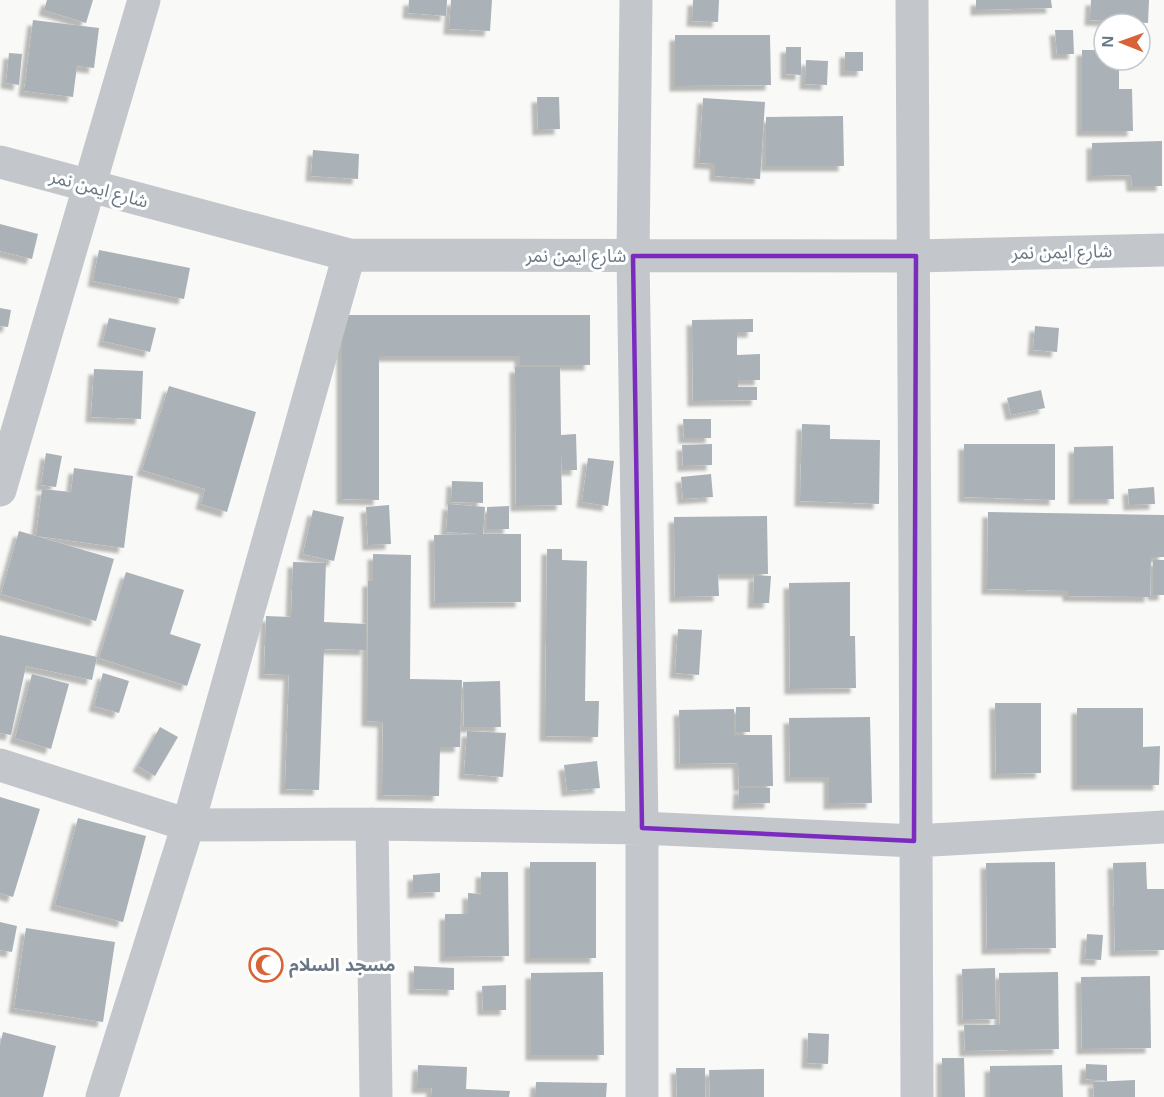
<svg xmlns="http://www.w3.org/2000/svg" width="1164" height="1097" viewBox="0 0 1164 1097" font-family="Arial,'Noto Sans Arabic',sans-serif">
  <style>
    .building { fill: #aab1b7; filter: url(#shadow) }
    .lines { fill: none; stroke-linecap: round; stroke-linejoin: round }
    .minor { stroke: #c3c6ca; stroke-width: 33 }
    .marked { fill: none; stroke: #7b2cbf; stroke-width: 4.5; stroke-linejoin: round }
    .labels { text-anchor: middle; stroke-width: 6; stroke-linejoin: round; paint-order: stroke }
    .street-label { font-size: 18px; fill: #6a7886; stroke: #fff }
    .poi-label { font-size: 18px; font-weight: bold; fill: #6a7886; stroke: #fff; text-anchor: start }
  </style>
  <defs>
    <filter id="shadow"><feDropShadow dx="-5.5" dy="5.5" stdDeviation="1.5" flood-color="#0004"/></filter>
  </defs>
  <rect width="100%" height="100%" fill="#f9f9f7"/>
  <path class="building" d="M47,0H93L86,23L44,10Z
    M409,0H447L446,16L408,13Z
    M451,0H492L490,31L449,29Z
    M693,0H719L718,22L692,21Z
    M976,0H1051L1052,8L976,10Z
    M1091,0H1149L1148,23L1090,20Z
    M33,20L99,28L94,68L77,66L73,97L24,91Z
    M1055,30H1073L1074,54H1057Z
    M675,35H770L771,85L675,86Z
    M786,47H801V75L786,74Z
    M1082,50H1104V60H1119V89H1132L1133,131H1082Z
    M845,52H863V71H845Z
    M9,53L22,54L19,85L6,83Z
    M806,60L828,61L827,85L805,84Z
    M537,97H559L560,129L538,130Z
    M703,98L765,102L760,179L715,176V164L699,163Z
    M843,116L844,166H766V117Z
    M1162,141V186H1132L1131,175L1092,176V143Z
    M313,150L359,154L358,179L311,176Z
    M0,224L38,234L32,259L0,251Z
    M99,250L190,268L184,299L93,281Z
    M0,308L11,310L8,327L0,326Z
    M342,315H590V365H520V356H379V500L342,499Z
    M109,318L156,328L150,352L103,341Z
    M753,319V332H737V355L760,354V380H738V387H757V400L693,401L692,320Z
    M1035,326L1059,328L1057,352L1033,350Z
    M515,367H560L561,435L576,434L577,470H562L561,452L562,505L516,506Z
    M94,369L143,371L141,419L91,417Z
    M169,386L256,412L227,512L201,504L205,489L142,470Z
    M1041,390L1045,408L1011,415L1007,398Z
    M683,419H711V438H684Z
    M802,424L830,425V439L880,440L879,504L800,501Z
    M712,444V465L683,466L682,445Z
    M964,444H1055V500L964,497Z
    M1113,446L1114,499H1074V447Z
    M46,453L62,456L56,487L41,485Z
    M588,458L614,461L608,506L582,502Z
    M74,468L133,476L124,548L36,536L42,489L71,492Z
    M711,474L713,497L683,499L681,477Z
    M452,481L483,482V503L451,502Z
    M1154,487L1155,504L1129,505L1128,489Z
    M448,504L485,507L483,534H521V602L435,603L434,535L478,534L446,532Z
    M389,505L391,544L368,545L366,507Z
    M509,506V529H487V507Z
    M313,510L344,517L334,561L303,554Z
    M988,512L1164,515V557H1151L1150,597L1068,596V591L987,589Z
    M767,516L768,574H718L719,596L675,597L674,517Z
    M19,531L114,559L96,621L1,594Z
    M547,549H562V560L587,561L585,701H599L598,737L545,736Z
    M373,554L411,555L410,679L462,680L460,747H440L439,796L382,795L383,722L367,721L368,581H373Z
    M1153,560H1164V595H1153Z
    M293,562L326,563L324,622L366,624V650L324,649L319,790L285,789L289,675L264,674L266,616L291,617Z
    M126,572L184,590L170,634L201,644L187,686L99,658Z
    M754,575L771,576L769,603H753Z
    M850,582V636H855L856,688L790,689L789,583Z
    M678,629L702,630L699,675L675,673Z
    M0,635L97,657L92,680L26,666L11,735L0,733Z
    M103,673L129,681L119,713L94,706Z
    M32,674L69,684L51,749L15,738Z
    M500,681L501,727H464L463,682Z
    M995,703H1041V773L996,774Z
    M736,707H750V732H736Z
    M1077,708H1143V747L1160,746L1159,785H1077Z
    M734,709V735H772L773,786H739L738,763L680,764L679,710Z
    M870,717L872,803L829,804V777H790L789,718Z
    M160,727L178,737L155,776L138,766Z
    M467,731L506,733L503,777L464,774Z
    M597,761L600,788L567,791L564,765Z
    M739,788H770V803L738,804Z
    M0,797L40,809L13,897L0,893Z
    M78,818L146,836L123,922L55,905Z
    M530,862H596V958H530Z
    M1055,862L1056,948L987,949L986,863Z
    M1146,862L1147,889H1164V950L1115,951L1113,863Z
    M481,872H508L509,956L445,957V914H468V893L481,894Z
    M440,873V892L413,893V875Z
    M0,922L17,926L12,952L0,950Z
    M26,928L115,942L103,1022L14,1008Z
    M1087,934L1103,935L1101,960L1085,959Z
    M414,966L454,968V990L414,989Z
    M995,968L996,1019L963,1020L962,969Z
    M603,972L604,1055H531V973Z
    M1058,972L1059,1049L965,1051L964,1025H1000L999,973Z
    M1150,976L1151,1048L1082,1049L1081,977Z
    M506,985V1010H483L482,986Z
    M3,1032L56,1046L43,1097H0V1045Z
    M808,1033L829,1034L828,1064L807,1063Z
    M942,1058H964L965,1097H942Z
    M1086,1064L1107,1065V1081L1085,1079Z
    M418,1065L467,1067L466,1089L510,1091L509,1097H431L432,1088H417Z
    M1062,1065L1063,1097H990V1066Z
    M676,1068H705V1097H677Z
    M764,1069V1097H710L709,1070Z
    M1135,1080V1097H1094L1093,1082Z
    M536,1082L607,1083L606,1097H535Z"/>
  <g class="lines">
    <path class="minor" d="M636,0L633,256L642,828V1097
      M912,0C917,366 913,731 917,1097
      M0,162L349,255L916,256L1164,250
      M0,490L144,0
      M0,765L188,825L372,824L642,828L914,841L1164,827
      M372,824L376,1097
      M102,1097L188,825L349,255"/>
  </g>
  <path class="marked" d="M633,256H916L914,841L642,828Z"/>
  <defs>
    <symbol id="mosque-ring" viewBox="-11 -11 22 22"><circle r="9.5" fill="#fff" stroke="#d86337" stroke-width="1.5"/><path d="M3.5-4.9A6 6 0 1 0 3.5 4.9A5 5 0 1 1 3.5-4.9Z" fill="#d86337"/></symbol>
  </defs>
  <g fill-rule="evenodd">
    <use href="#mosque-ring" x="247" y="946" width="38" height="38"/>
  </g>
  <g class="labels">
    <g class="street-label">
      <text transform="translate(99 189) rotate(15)" y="6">شارع ايمن نمر</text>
      <text transform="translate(1062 252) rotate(-1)" y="6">شارع ايمن نمر</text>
      <text x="576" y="262">شارع ايمن نمر</text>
    </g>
    <g class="poi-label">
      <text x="289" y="971">مسجد السلام</text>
    </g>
  </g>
  <g transform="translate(1122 42) rotate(271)"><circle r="28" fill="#ffffff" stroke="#c3c9cf" stroke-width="1.5"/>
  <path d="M0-4.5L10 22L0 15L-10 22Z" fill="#d86337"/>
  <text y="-9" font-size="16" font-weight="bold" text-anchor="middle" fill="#6a7886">N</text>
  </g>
</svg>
